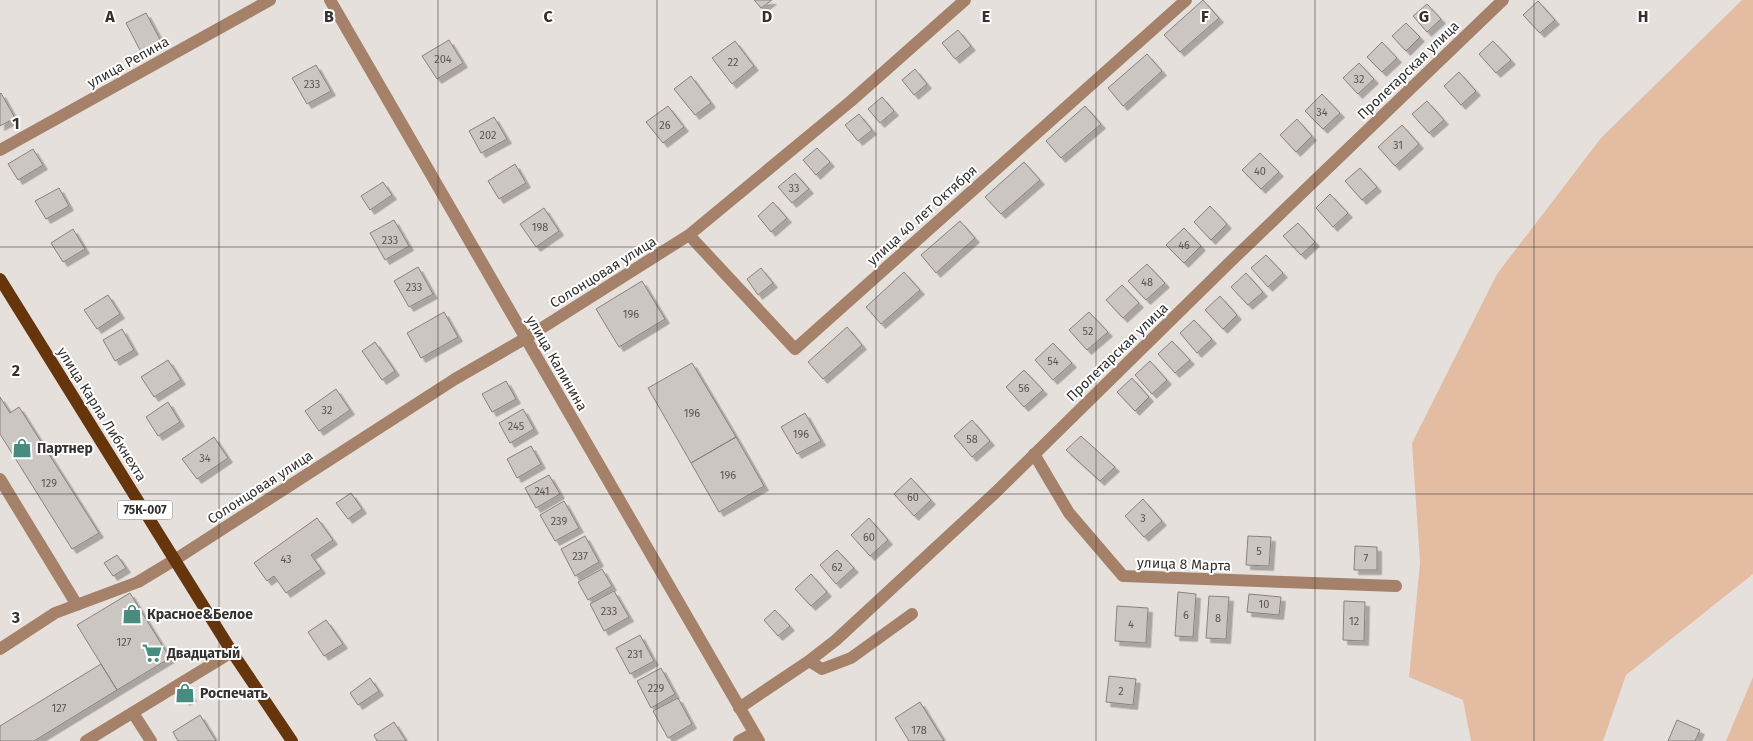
<svg xmlns="http://www.w3.org/2000/svg" width="1753" height="741" viewBox="0 0 1753 741" font-family="'Fira Sans',sans-serif">
  <style>
    .green { fill: #e3bca2 }
    .building { fill: #ccc6c3; stroke: #88827f; filter: url(#shadow) }
    .lines { fill: none; stroke-linecap: round; stroke-linejoin: round }
    .minor { stroke: #a68169; stroke-width: 12 }
    .major { stroke: #66350c; stroke-width: 12 }
    .grid { fill: none; stroke: #343130; stroke-width: 1; stroke-opacity: 0.55 }
    .labels { text-anchor: middle; stroke-width: 4; stroke-linejoin: round; paint-order: stroke }
    .number-label { font-size: 11px; fill: #5a5655 }
    .shield { fill: #fff; stroke: #716f6e; stroke-width: 1 }
    .shield-label { font-size: 12px; font-weight: bold; fill: #343130 }
    .street-label { font-size: 14px; fill: #343130; stroke: #fff }
    .poi-label { font-size: 14px; font-weight: bold; fill: #343130; stroke: #fff; text-anchor: start }
    .grid-label { font-size: 16px; text-anchor: middle; font-weight: bold; fill: #343130; stroke: #fff; stroke-width: 4; stroke-linejoin: round; paint-order: stroke }
  </style>
  <defs>
    <filter id="shadow"><feDropShadow dx="4.5" dy="4.5" stdDeviation="0" flood-color="#0004"/></filter>
  </defs>
  <rect width="100%" height="100%" fill="#e6e0dc"/>
  <path class="green" d="M1742,0H1753V574L1626,675L1603,741H1471L1463,700L1409,677L1420,563L1412,443L1497,274L1601,138Z
    M1753,677V741H1726Z"/>
  <path class="building" d="M754,0H772L761,8Z
    M1203,0L1219,18L1180,52L1164,35Z
    M1538,1L1555,20L1540,33L1523,15Z
    M1427,4L1441,19L1427,32L1413,16Z
    M146,13L162,43L142,54L126,23Z
    M1406,23L1420,37L1406,51L1392,36Z
    M958,30L971,46L955,59L942,43Z
    M449,40L463,63L437,79L422,56Z
    M735,41L754,66L732,84L712,58Z
    M1493,41L1511,60L1496,73L1479,54Z
    M1382,42L1397,58L1382,72L1367,57Z
    M1147,54L1162,71L1123,106L1108,88Z
    M1359,63L1374,79L1358,94L1343,78Z
    M316,65L331,91L307,104L292,78Z
    M915,69L927,84L914,95L902,80Z
    M1459,72L1476,91L1461,105L1444,86Z
    M691,76L711,103L695,115L674,89Z
    M1,93L15,118L0,126V94Z
    M1322,94L1340,113L1323,129L1305,111Z
    M882,97L894,111L880,123L868,109Z
    M1427,101L1444,120L1429,133L1412,114Z
    M668,106L684,127L663,143L646,122Z
    M1085,106L1101,124L1061,158L1046,141Z
    M859,114L872,130L858,141L845,125Z
    M494,117L507,139L481,153L469,131Z
    M1297,119L1312,136L1296,152L1280,135Z
    M1402,125L1419,144L1395,166L1378,147Z
    M817,148L830,162L816,175L803,160Z
    M33,149L43,165L18,180L8,164Z
    M1260,153L1279,172L1261,189L1242,170Z
    M1024,162L1040,180L1001,214L985,197Z
    M515,164L526,183L499,199L488,181Z
    M1360,168L1377,187L1362,200L1345,181Z
    M795,173L809,189L792,203L778,187Z
    M383,182L392,195L370,210L361,196Z
    M59,188L69,206L46,219L35,201Z
    M1330,194L1348,213L1333,227L1316,208Z
    M773,202L787,218L771,232L758,216Z
    M1210,206L1227,224L1211,240L1194,222Z
    M544,208L559,231L536,247L520,224Z
    M394,220L409,246L385,260L370,233Z
    M960,221L975,238L936,273L921,255Z
    M1298,223L1315,242L1301,255L1283,236Z
    M1184,228L1201,246L1184,263L1166,245Z
    M73,229L85,249L63,262L51,243Z
    M1266,255L1283,273L1268,287L1251,268Z
    M1147,264L1165,283L1146,300L1128,281Z
    M418,267L433,294L409,307L394,281Z
    M761,268L773,283L758,295L747,279Z
    M904,272L920,290L881,324L866,307Z
    M1246,273L1263,292L1248,305L1231,287Z
    M642,281L665,319L619,347L596,309Z
    M1122,285L1139,303L1123,318L1106,300Z
    M108,295L120,314L97,329L84,310Z
    M1220,296L1237,315L1223,329L1205,310Z
    M444,312L458,337L421,358L407,333Z
    M1089,312L1108,332L1087,350L1069,330Z
    M1194,320L1212,339L1197,353L1180,333Z
    M847,327L862,345L823,379L808,362Z
    M122,329L134,350L115,361L103,340Z
    M1172,341L1190,360L1175,373L1158,354Z
    M375,342L395,371L382,380L362,351Z
    M1053,343L1072,363L1053,380L1035,360Z
    M168,360L181,380L154,397L141,377Z
    M1150,361L1167,380L1152,394L1135,375Z
    M692,363L736,437L691,463L648,388Z
    M1024,370L1043,390L1024,407L1006,387Z
    M1132,378L1149,397L1135,411L1117,392Z
    M506,381L516,399L492,412L482,394Z
    M336,389L350,410L319,431L305,411Z
    M0,397L10,413L19,407L99,533L72,549L0,434Z
    M168,402L180,422L158,436L146,417Z
    M523,409L534,429L510,443L499,423Z
    M805,413L821,441L797,454L781,427Z
    M972,420L990,441L972,457L954,436Z
    M1081,436L1115,467L1100,481L1066,450Z
    M214,437L228,458L197,479L182,459Z
    M736,437L764,486L719,512L691,463Z
    M531,446L541,464L517,478L507,459Z
    M549,475L560,494L536,508L525,488Z
    M911,478L931,500L914,516L894,494Z
    M351,493L362,509L348,519L336,503Z
    M1143,499L1162,521L1144,537L1125,516Z
    M564,501L579,528L555,541L540,515Z
    M317,518L333,540L311,555L321,569L286,593L274,576L267,581L254,563Z
    M869,518L888,540L870,556L851,535Z
    M585,536L599,562L575,576L561,549Z
    M1248,536L1271,537L1269,566L1246,565Z
    M1355,546L1377,547V570H1354Z
    M837,550L854,568L836,584L820,565Z
    M117,555L126,568L113,576L104,563Z
    M602,569L612,586L588,600L578,582Z
    M811,574L827,592L811,606L795,589Z
    M614,591L629,617L604,631L590,604Z
    M1178,592L1196,594L1193,637L1175,636Z
    M130,593L170,658L117,690L77,625Z
    M1249,594L1281,597L1279,615L1247,612Z
    M1209,596L1229,597L1226,639L1206,638Z
    M1344,601L1365,602L1364,641L1343,640Z
    M1117,606L1148,608L1146,643L1115,641Z
    M775,610L790,626L778,636L764,620Z
    M326,620L343,644L324,656L308,632Z
    M640,635L654,661L630,674L616,648Z
    M101,664L117,690L34,741H0V726Z
    M661,668L675,694L651,708L637,681Z
    M1109,676L1136,679L1133,705L1106,702Z
    M370,678L379,691L358,705L350,693Z
    M185,686L192,697L185,701L178,690Z
    M678,698L692,724L668,738L653,711Z
    M920,702L944,741H909L895,718Z
    M200,715L216,741H178L173,732Z
    M1677,720L1700,730L1695,741H1668Z
    M394,722L406,741H377L374,735Z"/>
  <g class="lines">
    <path class="minor" d="M330,0L759,741
      M0,150L270,0
      M689,235L795,349L1186,0
      M1034,454L1069,513L1123,576L1396,586
      M0,479L77,605
      M0,649L55,613L138,582L176,559L455,379L526,338L689,235L851,101L965,0
      M809,661L822,669L851,658L912,614
      M739,708L809,661L836,640L996,492L1229,263L1503,0
      M133,713L151,741
      M86,741L232,652
      M739,741L754,733"/>
    <path class="major" d="M0,279L232,652L292,741"/>
  </g>
  <path class="grid" d="M219,0V741M438,0V741M657,0V741M876,0V741M1096,0V741M1315,0V741M1534,0V741M0,247H1753M0,494H1753"/>
  <defs>
    <symbol id="shop-bare" viewBox="-9 -9 18 18"><path d="M-5-2.5h2.3a2.7 3.5 0 0 1 5.4 0H5L5.5 6h-11ZM-1.5-2.5h3a1.5 2.3 0 0 0-3 0Z" fill="#488c80" stroke="#fff" stroke-width="2.5" paint-order="stroke"/></symbol>
    <symbol id="supermarket-bare" viewBox="-9 -9 18 18"><path d="M-6-5.5h2.5l.6 2H6L4.5 2H-2.5L-4.4-4H-6ZM-1.5 3.2a1.3 1.3 0 1 0 .1 0ZM3 3.2a1.3 1.3 0 1 0 .1 0Z" fill="#488c80" stroke="#fff" stroke-width="2.5" paint-order="stroke"/></symbol>
  </defs>
  <g fill-rule="evenodd">
    <use href="#shop-bare" x="8" y="434" width="28" height="28"/>
    <use href="#shop-bare" x="118" y="600" width="28" height="28"/>
    <use href="#supermarket-bare" x="138" y="639" width="28" height="28"/>
    <use href="#shop-bare" x="171" y="679" width="28" height="28"/>
  </g>
  <g class="labels">
    <g class="number-label">
      <text x="443" y="63">204</text>
      <text x="733" y="66">22</text>
      <text x="1359" y="83">32</text>
      <text x="312" y="88">233</text>
      <text x="1322" y="116">34</text>
      <text x="665" y="129">26</text>
      <text x="488" y="139">202</text>
      <text x="1398" y="149">31</text>
      <text x="1260" y="175">40</text>
      <text x="794" y="192">33</text>
      <text x="540" y="231">198</text>
      <text x="390" y="244">233</text>
      <text x="1184" y="249">46</text>
      <text x="1147" y="286">48</text>
      <text x="414" y="291">233</text>
      <text x="631" y="318">196</text>
      <text x="1088" y="335">52</text>
      <text x="1053" y="365">54</text>
      <text x="1024" y="392">56</text>
      <text x="327" y="414">32</text>
      <text x="692" y="417">196</text>
      <text x="516" y="430">245</text>
      <text x="801" y="438">196</text>
      <text x="972" y="443">58</text>
      <text x="205" y="462">34</text>
      <text x="728" y="479">196</text>
      <text x="49" y="487">129</text>
      <text x="542" y="495">241</text>
      <text x="913" y="501">60</text>
      <text x="1143" y="522">3</text>
      <text x="559" y="525">239</text>
      <text x="869" y="541">60</text>
      <text x="1259" y="555">5</text>
      <text x="580" y="560">237</text>
      <text x="1366" y="562">7</text>
      <text x="286" y="563">43</text>
      <text x="837" y="571">62</text>
      <text x="1264" y="608">10</text>
      <text x="609" y="615">233</text>
      <text x="1186" y="619">6</text>
      <text x="1218" y="622">8</text>
      <text x="1354" y="625">12</text>
      <text x="1131" y="628">4</text>
      <text x="124" y="646">127</text>
      <text x="635" y="658">231</text>
      <text x="656" y="692">229</text>
      <text x="1121" y="695">2</text>
      <text x="59" y="712">127</text>
      <text x="919" y="734">178</text>
    </g>
    <rect class="shield" x="117.5" y="500.5" width="55" height="19" rx="4"/>
    <g class="shield-label">
      <text x="145" y="514">75К-007</text>
    </g>
    <g class="street-label">
      <text transform="translate(128 62) rotate(-29)" y="5">улица Репина</text>
      <text transform="translate(1408 70) rotate(-44)" y="5">Пролетарская улица</text>
      <text transform="translate(922 215) rotate(-42)" y="5">улица 40 лет Октября</text>
      <text transform="translate(603 272) rotate(-32)" y="5">Солонцовая улица</text>
      <text transform="translate(1117 352) rotate(-44)" y="5">Пролетарская улица</text>
      <text transform="translate(557 363) rotate(60)" y="5">улица Калинина</text>
      <text transform="translate(102 414) rotate(58)" y="5">улица Карла Либкнехта</text>
      <text transform="translate(260 487) rotate(-33)" y="5">Солонцовая улица</text>
      <text transform="translate(1184 564) rotate(2)" y="5">улица 8 Марта</text>
    </g>
    <g class="poi-label">
      <text x="37" y="453">Партнер</text>
      <text x="147" y="619">Красное&amp;Белое</text>
      <text x="167" y="658">Двадцатый</text>
      <text x="200" y="698">Роспечать</text>
    </g>
  </g>
  <g class="grid-label">
    <text x="110" y="22">A</text>
    <text x="329" y="22">B</text>
    <text x="548" y="22">C</text>
    <text x="767" y="22">D</text>
    <text x="986" y="22">E</text>
    <text x="1205" y="22">F</text>
    <text x="1424" y="22">G</text>
    <text x="1643" y="22">H</text>
    <text x="16" y="129">1</text>
    <text x="16" y="376">2</text>
    <text x="16" y="623">3</text>
  </g>
</svg>
